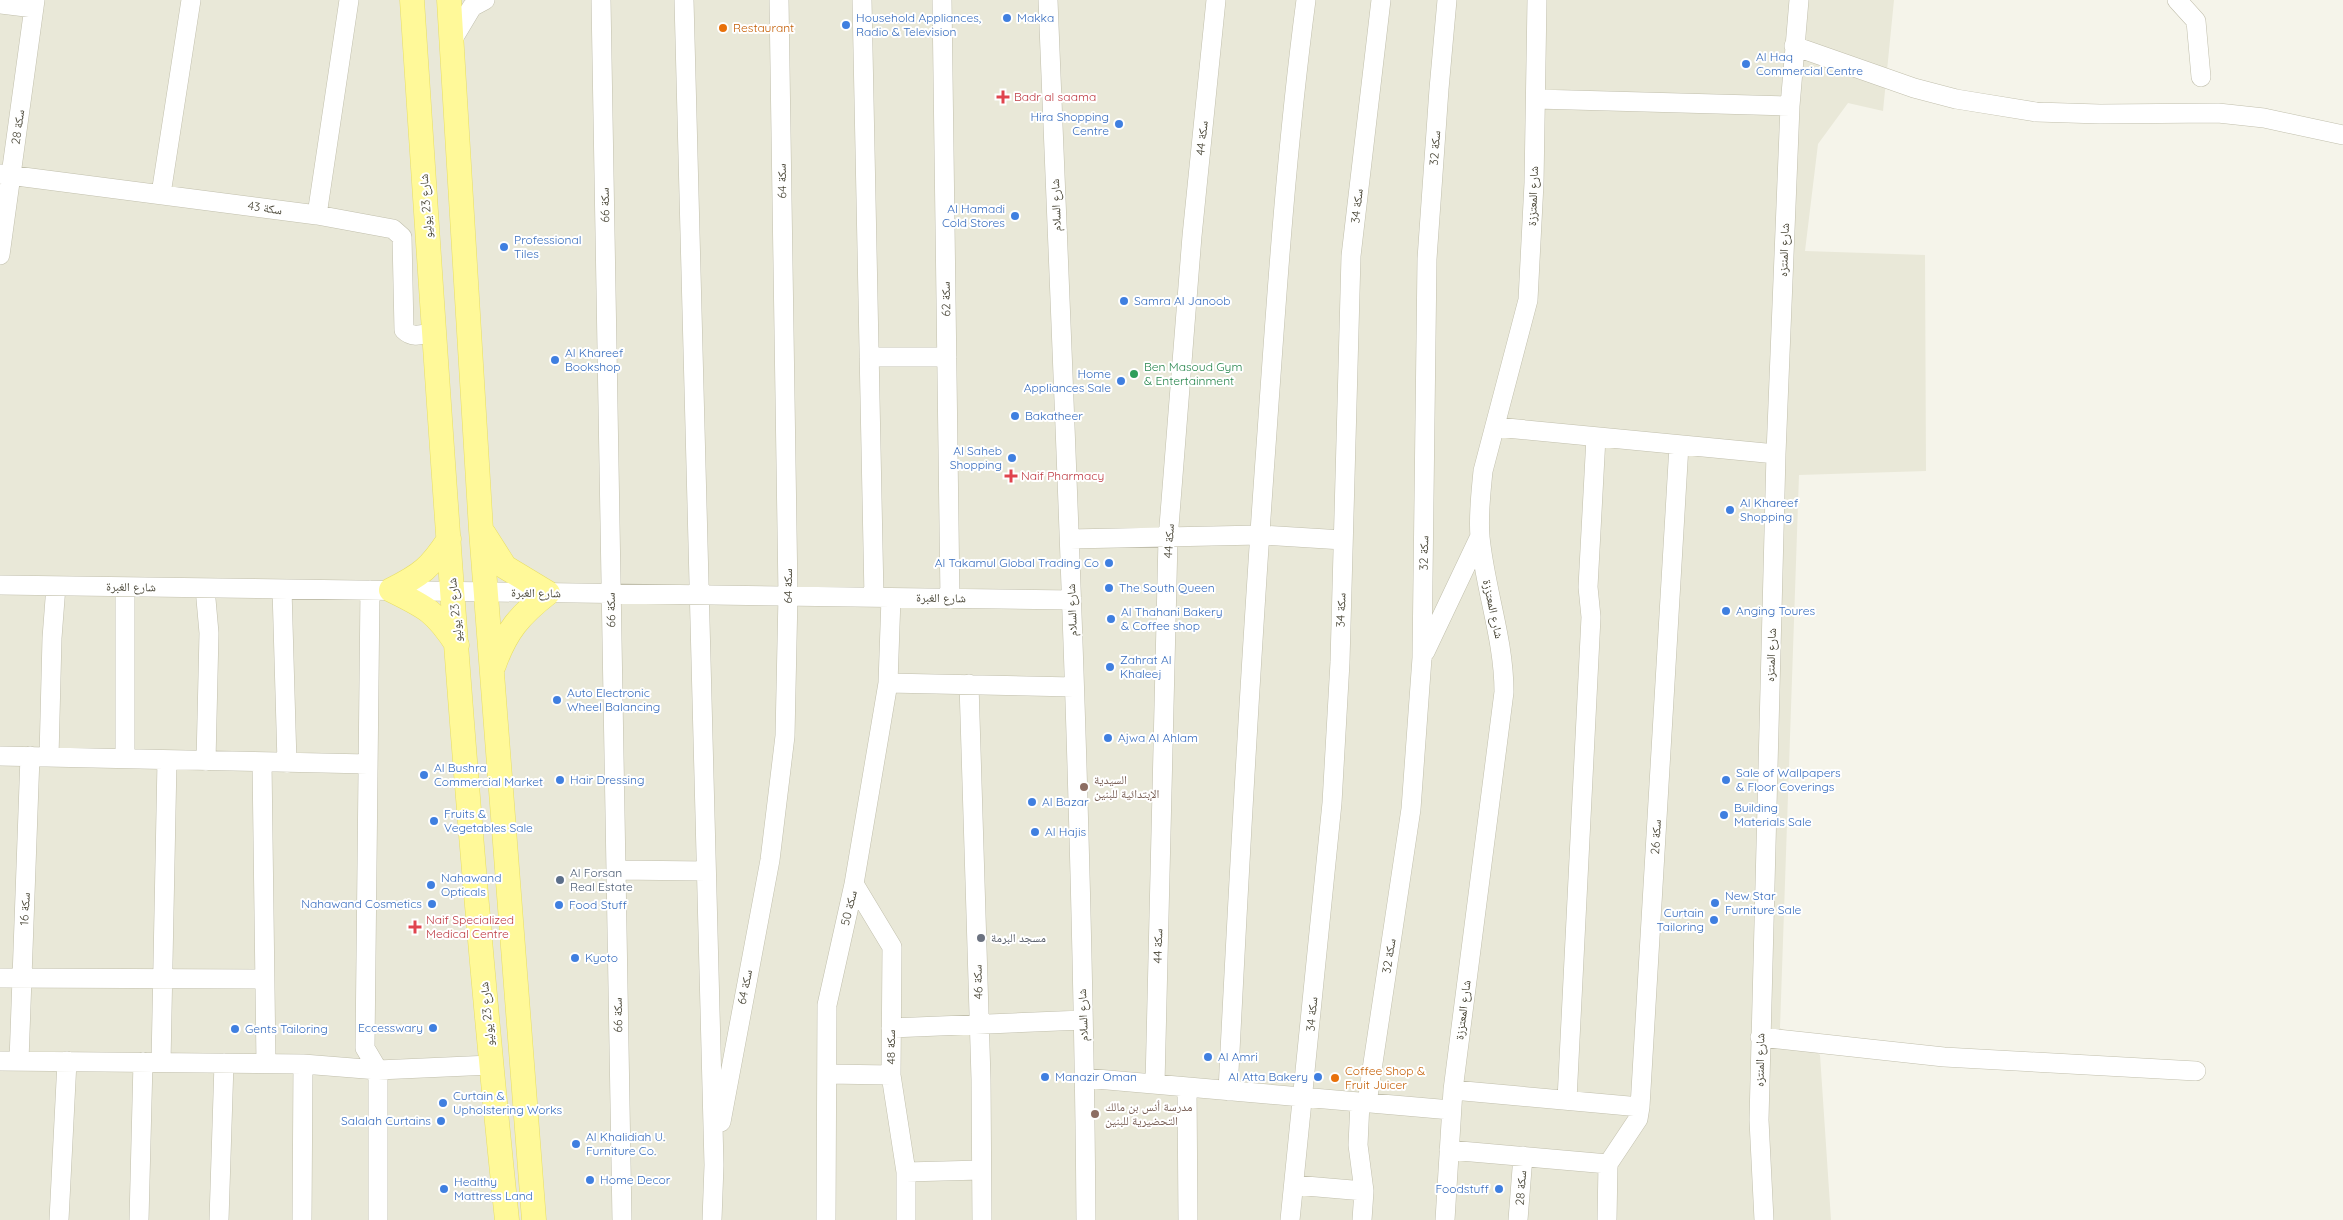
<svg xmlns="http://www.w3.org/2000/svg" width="2343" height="1220" viewBox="0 0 2343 1220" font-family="Quicksand,'Noto Naskh Arabic',sans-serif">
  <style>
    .residential { fill: #e9e8d8 }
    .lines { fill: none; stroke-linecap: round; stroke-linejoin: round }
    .minor-casing { stroke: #c1bfac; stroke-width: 20 }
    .major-casing { stroke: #e7de65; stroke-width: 25 }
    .minor { stroke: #fff; stroke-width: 19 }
    .major { stroke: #fff999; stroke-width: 24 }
    .shop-dot { fill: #3f7fe0; stroke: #fff; stroke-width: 2 }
    .food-dot { fill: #e8710a; stroke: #fff; stroke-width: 2 }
    .health-dot { fill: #e0444e; stroke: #fff; stroke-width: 2 }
    .leisure-dot { fill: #2e9e5b; stroke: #fff; stroke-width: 2 }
    .education-dot { fill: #8d6e63; stroke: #fff; stroke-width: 2 }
    .service-dot { fill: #5c6f8a; stroke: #fff; stroke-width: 2 }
    .worship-dot { fill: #6b7280; stroke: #fff; stroke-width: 2 }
    .labels { text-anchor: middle; stroke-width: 4; stroke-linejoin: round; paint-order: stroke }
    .shop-label { font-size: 12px; fill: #366cbe; stroke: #fff; text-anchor: start }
    .food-label { font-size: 12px; fill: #c56008; stroke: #fff; text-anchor: start }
    .health-label { font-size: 12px; fill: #be3a42; stroke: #fff; text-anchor: start }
    .street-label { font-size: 12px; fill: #494637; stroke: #fff }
    .leisure-label { font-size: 12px; fill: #27864d; stroke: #fff; text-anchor: start }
    .education-label { font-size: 12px; fill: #785e54; stroke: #fff; text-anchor: start }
    .service-label { font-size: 12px; fill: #4e5e75; stroke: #fff; text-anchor: start }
    .worship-label { font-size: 12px; fill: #5b616d; stroke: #fff; text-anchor: start }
  </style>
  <rect width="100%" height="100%" fill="#f5f4ea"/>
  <path class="residential" d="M0,0H1894L1883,111L1848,103L1818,144L1805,251L1925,255L1926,471L1799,475L1780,1028L1820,1055L1831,1220H0Z"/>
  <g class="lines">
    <defs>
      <path id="minor" d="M601,0L622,1220
        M684,0L714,1165L712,1220
        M862,0L874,597
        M942,0L950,599
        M1048,0C1064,406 1083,813 1086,1220
        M2177,0L2196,21L2201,77
        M0,4L34,8
        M451,42L472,7L485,0
        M1794,46L1914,88L1956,99L2036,112L2100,114L2218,113L2264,118L2343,135
        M1536,99L1790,106
        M0,174L317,215L393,229L402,237L404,330C413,339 423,334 434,332
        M161,194L191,0
        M317,215L349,0
        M0,255L35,0
        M869,357H947
        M1496,427L1776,454
        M1070,539L1260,535L1343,540
        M0,585L1072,600
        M125,587V759
        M205,588L209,633L206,761
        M282,589L287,763
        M370,590L365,1048L378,1070V1220
        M1425,652L1480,536
        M888,683L1074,687
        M969,684L981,1079L982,1220
        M0,756L368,764
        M49,757L52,638L56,586
        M262,762L266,1063
        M616,870L706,871
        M854,884L892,947L891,1075L906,1172V1220
        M0,978L264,979
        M891,1028L1083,1020
        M1760,1037L1944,1057L2196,1071
        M0,1061L303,1064L378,1070L491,1065
        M19,1061L30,756
        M161,1063L167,761
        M827,1074L891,1075
        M1085,1078L1451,1110
        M1155,1084L1168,539L1192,236L1216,0
        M1187,1087L1188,1220
        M1453,1090L1640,1107
        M1228,1091C1239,871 1251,652 1267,432C1277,288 1287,143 1306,0
        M1567,1100L1591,617L1588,587L1596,437
        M1367,1103L1411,809L1422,658L1427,259L1439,89L1447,0
        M721,1122L770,860L785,736L788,595L779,0
        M1449,1150L1608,1164
        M906,1172L981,1170
        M1294,1185L1364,1191L1358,1145L1360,1102
        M59,1220L67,1061
        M139,1220L143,1062
        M219,1220L224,1063
        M302,1220L303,1064
        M826,1220L827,1005L854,884L888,683L891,598
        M1290,1220L1332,803L1340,662L1351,256L1381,0
        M1362,1220L1364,1191
        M1445,1220L1453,1090L1504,692C1504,639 1485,589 1480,537C1478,515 1481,493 1483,471L1528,300L1534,183L1537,0
        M1518,1220L1523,1156
        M1607,1220L1608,1164L1638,1119L1640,1107L1679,445
        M1764,1220L1759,1120L1776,454L1790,106L1799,0"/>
      <path id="major" d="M412,0C439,407 464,814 507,1220
        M449,0L481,530L534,1220
        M484,534L505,567L548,593C520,615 506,631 494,665
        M391,590C426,607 436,612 457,645
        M391,590C421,575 430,568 449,539"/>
    </defs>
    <use href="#minor" class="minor-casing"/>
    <use href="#major" class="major-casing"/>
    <use href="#minor" class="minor"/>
    <use href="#major" class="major"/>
  </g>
  <g class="shop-dot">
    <circle cx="1007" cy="18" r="5"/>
    <circle cx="846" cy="25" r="5"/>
    <circle cx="1746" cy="64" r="5"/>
    <circle cx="1119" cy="124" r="5"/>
    <circle cx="1015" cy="216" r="5"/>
    <circle cx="504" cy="247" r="5"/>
    <circle cx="1124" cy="301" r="5"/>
    <circle cx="555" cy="360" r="5"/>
    <circle cx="1121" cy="381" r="5"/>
    <circle cx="1015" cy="416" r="5"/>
    <circle cx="1012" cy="458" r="5"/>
    <circle cx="1730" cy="510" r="5"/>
    <circle cx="1109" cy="563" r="5"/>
    <circle cx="1109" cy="588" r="5"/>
    <circle cx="1726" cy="611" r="5"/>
    <circle cx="1111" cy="619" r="5"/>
    <circle cx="1110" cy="667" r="5"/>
    <circle cx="557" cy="700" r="5"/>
    <circle cx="1108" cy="738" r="5"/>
    <circle cx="424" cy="775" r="5"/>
    <circle cx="560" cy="780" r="5"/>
    <circle cx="1726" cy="780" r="5"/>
    <circle cx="1032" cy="802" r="5"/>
    <circle cx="1724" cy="815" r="5"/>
    <circle cx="434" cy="821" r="5"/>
    <circle cx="1035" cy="832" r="5"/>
    <circle cx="431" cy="885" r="5"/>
    <circle cx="1715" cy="903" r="5"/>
    <circle cx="432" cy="904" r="5"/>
    <circle cx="559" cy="905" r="5"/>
    <circle cx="1714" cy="920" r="5"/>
    <circle cx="575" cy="958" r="5"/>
    <circle cx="433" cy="1028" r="5"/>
    <circle cx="235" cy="1029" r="5"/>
    <circle cx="1208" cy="1057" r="5"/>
    <circle cx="1045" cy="1077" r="5"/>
    <circle cx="1318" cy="1077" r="5"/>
    <circle cx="443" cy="1103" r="5"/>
    <circle cx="441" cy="1121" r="5"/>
    <circle cx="576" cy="1144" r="5"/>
    <circle cx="590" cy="1180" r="5"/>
    <circle cx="444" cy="1189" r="5"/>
    <circle cx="1499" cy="1189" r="5"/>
  </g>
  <g class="food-dot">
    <circle cx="723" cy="28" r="5"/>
    <circle cx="1335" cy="1078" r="5"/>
  </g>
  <g class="health-dot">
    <path d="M1000.5 89.5h5v5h5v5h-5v5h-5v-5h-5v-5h5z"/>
    <path d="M1008.5 468.5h5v5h5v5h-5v5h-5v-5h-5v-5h5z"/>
    <path d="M412.5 919.5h5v5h5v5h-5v5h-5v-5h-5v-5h5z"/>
  </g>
  <circle class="leisure-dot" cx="1134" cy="374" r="5"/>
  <g class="education-dot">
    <circle cx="1084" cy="787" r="5"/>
    <circle cx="1095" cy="1114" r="5"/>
  </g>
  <circle class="service-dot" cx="560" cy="880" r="5"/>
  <circle class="worship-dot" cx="981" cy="938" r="5"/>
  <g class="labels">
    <g class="shop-label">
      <text x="856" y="22">Household Appliances,<tspan x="856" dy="14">Radio &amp; Television</tspan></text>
      <text x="1017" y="22">Makka</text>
      <text x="1756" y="61">Al Haq<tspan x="1756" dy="14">Commercial Centre</tspan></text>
      <text x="1109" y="121" text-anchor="end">Hira Shopping<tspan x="1109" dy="14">Centre</tspan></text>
      <text x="1005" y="213" text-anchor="end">Al Hamadi<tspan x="1005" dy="14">Cold Stores</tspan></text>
      <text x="514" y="244">Professional<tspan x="514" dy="14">Tiles</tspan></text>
      <text x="1134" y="305">Samra Al Janoob</text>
      <text x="565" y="357">Al Khareef<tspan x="565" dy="14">Bookshop</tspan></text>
      <text x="1111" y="378" text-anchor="end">Home<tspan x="1111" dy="14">Appliances Sale</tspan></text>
      <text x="1025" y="420">Bakatheer</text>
      <text x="1002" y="455" text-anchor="end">Al Saheb<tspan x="1002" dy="14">Shopping</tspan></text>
      <text x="1740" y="507">Al Khareef<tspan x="1740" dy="14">Shopping</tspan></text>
      <text x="1099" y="567" text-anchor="end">Al Takamul Global Trading Co</text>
      <text x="1119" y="592">The South Queen</text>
      <text x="1736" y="615">Anging Toures</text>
      <text x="1121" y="616">Al Thahani Bakery<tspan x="1121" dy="14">&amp; Coffee shop</tspan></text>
      <text x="1120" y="664">Zahrat Al<tspan x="1120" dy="14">Khaleej</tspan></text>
      <text x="567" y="697">Auto Electronic<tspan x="567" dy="14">Wheel Balancing</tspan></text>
      <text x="1118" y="742">Ajwa Al Ahlam</text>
      <text x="434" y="772">Al Bushra<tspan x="434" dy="14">Commercial Market</tspan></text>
      <text x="1736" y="777">Sale of Wallpapers<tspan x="1736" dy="14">&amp; Floor Coverings</tspan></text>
      <text x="570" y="784">Hair Dressing</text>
      <text x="1042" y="806">Al Bazar</text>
      <text x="1734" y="812">Building<tspan x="1734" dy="14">Materials Sale</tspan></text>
      <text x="444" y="818">Fruits &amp;<tspan x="444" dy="14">Vegetables Sale</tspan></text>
      <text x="1045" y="836">Al Hajis</text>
      <text x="441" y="882">Nahawand<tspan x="441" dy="14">Opticals</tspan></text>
      <text x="1725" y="900">New Star<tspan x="1725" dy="14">Furniture Sale</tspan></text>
      <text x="422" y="908" text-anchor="end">Nahawand Cosmetics</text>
      <text x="569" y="909">Food Stuff</text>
      <text x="1704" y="917" text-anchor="end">Curtain<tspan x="1704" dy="14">Tailoring</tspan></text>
      <text x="585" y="962">Kyoto</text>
      <text x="423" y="1032" text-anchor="end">Eccesswary</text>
      <text x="245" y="1033">Gents Tailoring</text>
      <text x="1218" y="1061">Al Amri</text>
      <text x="1055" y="1081">Manazir Oman</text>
      <text x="1308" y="1081" text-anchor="end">Al Atta Bakery</text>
      <text x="453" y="1100">Curtain &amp;<tspan x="453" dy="14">Upholstering Works</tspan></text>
      <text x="431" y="1125" text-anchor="end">Salalah Curtains</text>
      <text x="586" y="1141">Al Khalidiah U.<tspan x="586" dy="14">Furniture Co.</tspan></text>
      <text x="600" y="1184">Home Decor</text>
      <text x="454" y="1186">Healthy<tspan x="454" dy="14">Mattress Land</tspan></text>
      <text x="1489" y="1193" text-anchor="end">Foodstuff</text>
    </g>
    <g class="food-label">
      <text x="733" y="32">Restaurant</text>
      <text x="1345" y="1075">Coffee Shop &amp;<tspan x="1345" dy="14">Fruit Juicer</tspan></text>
    </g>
    <g class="health-label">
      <text x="1014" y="101">Badr al saama</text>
      <text x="1021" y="480">Naif Pharmacy</text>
      <text x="426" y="924">Naif Specialized<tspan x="426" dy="14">Medical Centre</tspan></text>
    </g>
    <g class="street-label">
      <text transform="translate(18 127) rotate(-82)" y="4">سكة 28</text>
      <text transform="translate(1202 138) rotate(-84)" y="4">سكة 44</text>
      <text transform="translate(1435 148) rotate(-86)" y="4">سكة 32</text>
      <text transform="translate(782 181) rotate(-91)" y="4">سكة 64</text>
      <text transform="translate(1533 196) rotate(-88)" y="4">شارع المعتززة</text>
      <text transform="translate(605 205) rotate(-91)" y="4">سكة 66</text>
      <text transform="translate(1056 205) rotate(-92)" y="4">شارع السلام</text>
      <text transform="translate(426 206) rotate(-94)" y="4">شارع 23 يوليو</text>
      <text transform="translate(1357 206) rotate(-84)" y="4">سكة 34</text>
      <text transform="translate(265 208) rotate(8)" y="4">سكة 43</text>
      <text transform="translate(1784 250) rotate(-88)" y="4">شارع المنتزه</text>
      <text transform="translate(946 299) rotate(-91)" y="4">سكة 62</text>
      <text transform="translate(1169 541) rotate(-87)" y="4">سكة 44</text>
      <text transform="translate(1424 553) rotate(-89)" y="4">سكة 32</text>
      <text transform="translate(788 586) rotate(-90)" y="4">سكة 64</text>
      <text transform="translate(131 587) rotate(1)" y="4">شارع الغبرة</text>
      <text transform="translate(536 593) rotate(1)" y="4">شارع الغبرة</text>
      <text transform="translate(941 598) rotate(1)" y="4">شارع الغبرة</text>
      <text transform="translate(1493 609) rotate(78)" y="4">شارع المعتززة</text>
      <text transform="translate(455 610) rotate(-95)" y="4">شارع 23 يوليو</text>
      <text transform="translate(611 610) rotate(-91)" y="4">سكة 66</text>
      <text transform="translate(1072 610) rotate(-92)" y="4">شارع السلام</text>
      <text transform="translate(1341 610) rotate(-88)" y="4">سكة 34</text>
      <text transform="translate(1771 655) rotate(-88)" y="4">شارع المنتزه</text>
      <text transform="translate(1656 837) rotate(-87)" y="4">سكة 26</text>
      <text transform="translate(849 908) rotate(-77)" y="4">سكة 50</text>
      <text transform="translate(25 909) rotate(-87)" y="4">سكة 16</text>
      <text transform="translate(1158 946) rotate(-89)" y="4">سكة 44</text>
      <text transform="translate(1389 956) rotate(-81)" y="4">سكة 32</text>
      <text transform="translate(978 982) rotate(-92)" y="4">سكة 46</text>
      <text transform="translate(745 987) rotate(-79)" y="4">سكة 64</text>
      <text transform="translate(1463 1010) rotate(-83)" y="4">شارع المعتززة</text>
      <text transform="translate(487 1014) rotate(-95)" y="4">شارع 23 يوليو</text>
      <text transform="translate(1312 1014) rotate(-85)" y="4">سكة 34</text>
      <text transform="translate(618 1015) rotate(-91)" y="4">سكة 66</text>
      <text transform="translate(1083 1015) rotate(-92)" y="4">شارع السلام</text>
      <text transform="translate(891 1047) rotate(-90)" y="4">سكة 48</text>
      <text transform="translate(1760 1060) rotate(-89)" y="4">شارع المنتزه</text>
      <text transform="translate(1521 1188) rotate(-86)" y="4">سكة 28</text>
    </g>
    <g class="leisure-label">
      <text x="1144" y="371">Ben Masoud Gym<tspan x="1144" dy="14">&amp; Entertainment</tspan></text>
    </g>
    <g class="education-label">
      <text x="1094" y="784">السيدية<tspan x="1094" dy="14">الإبتدائية للبنين</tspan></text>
      <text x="1105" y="1111">مدرسة أنس بن مالك<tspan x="1105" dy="14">التحضيرية للبنين</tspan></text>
    </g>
    <g class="service-label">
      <text x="570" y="877">Al Forsan<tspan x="570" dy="14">Real Estate</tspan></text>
    </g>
    <g class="worship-label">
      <text x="991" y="942">مسجد البرمة</text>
    </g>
  </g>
</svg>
